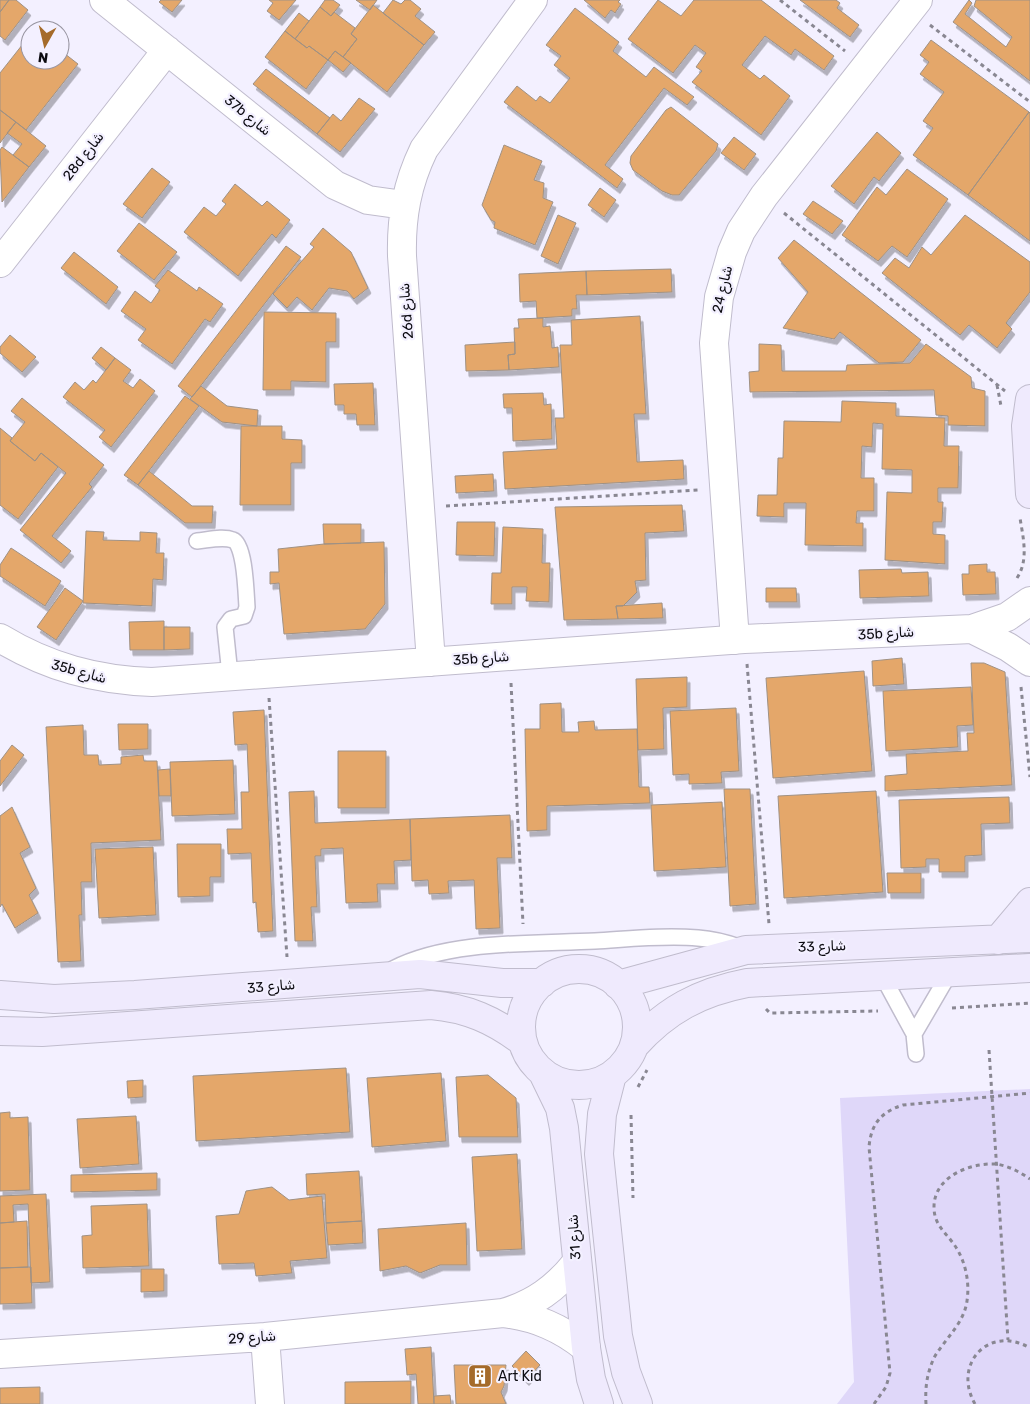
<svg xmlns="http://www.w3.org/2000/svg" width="1030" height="1404" viewBox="0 0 1030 1404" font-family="Rubik,Vazirmatn,sans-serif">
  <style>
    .green { fill: #dfd7f9 }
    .building { fill: #e4a76a; stroke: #9f9184; filter: url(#shadow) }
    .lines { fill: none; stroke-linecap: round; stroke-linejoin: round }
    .lane-casing { stroke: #c0bccd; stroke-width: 18 }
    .street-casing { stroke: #c0bccd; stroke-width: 30 }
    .secondary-casing { stroke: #c0bccd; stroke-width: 30 }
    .path { stroke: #898792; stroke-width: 3; stroke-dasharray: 4 4; stroke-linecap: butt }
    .lane { stroke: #fff; stroke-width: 15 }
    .street { stroke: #fff; stroke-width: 28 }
    .secondary { stroke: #efeafd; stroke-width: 28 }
    .labels { text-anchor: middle; stroke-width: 4.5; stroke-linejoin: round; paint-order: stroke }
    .street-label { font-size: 14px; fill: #0c0b11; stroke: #f3f0ff }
    .poi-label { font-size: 14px; fill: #0c0b11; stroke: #f3f0ff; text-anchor: start }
  </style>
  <defs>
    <filter id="shadow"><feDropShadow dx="3" dy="5.5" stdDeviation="0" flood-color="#0004"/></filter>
  </defs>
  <rect width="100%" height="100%" fill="#f3f0ff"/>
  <path class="green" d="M1030,1089V1404H837L854,1382L840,1098Z"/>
  <path class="building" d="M0,0H9L0,12Z
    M9,0H16L28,10L5,40L0,36V12Z
    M161,0H182L172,12L159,2Z
    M269,0H296L279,20L267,11L273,3Z
    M325,0H333L340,5L331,16L320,7Z
    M356,0H377L370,10Z
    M393,0L401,4L405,0H410L421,9L415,16L435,32L424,45L383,13Z
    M584,0H620L618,2L621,4L615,13L611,10L605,18Z
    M658,0L681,16L694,0H761L834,56L824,70L795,49L791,55L765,36L742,65L760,79L764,75L790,96L761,135L692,82L702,71L696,67L706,53L695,45L673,73L628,39Z
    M800,0H836L840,3L837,8L859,25L850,37Z
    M969,0L972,3L965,14L1006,47L1012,37L974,6L976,0H1030V81L953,22Z
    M373,5L424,45L387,92L343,57L357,39L351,34Z
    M320,7L331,16L334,12L355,28L351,34L357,39L343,57L335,51L328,60L309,46L307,48L295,39Z
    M575,8L619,42L613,51L646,77L654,67L694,97L687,105L664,88L605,165L623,179L617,188L504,102L517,86L536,101L540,96L550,103L570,78L554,65L561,56L546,45Z
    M299,13L309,21L295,39L285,31Z
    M285,31L307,48L309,46L328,60L306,89L265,57Z
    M30,35V60H60V50L78,64L26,130L0,110V73Z
    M931,40L1029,112L968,195L913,155L933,128L923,121L944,92L920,74L929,62L920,55Z
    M335,51L351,63L343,72L328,60Z
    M266,69L330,118L317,134L253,84Z
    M359,98L375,109L340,152L317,134L333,114L341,121Z
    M671,107L718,144L716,151L679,195H672L662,191L633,170L630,163L631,156L666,110Z
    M0,110L16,122L0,143Z
    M1029,112L1030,113V241L968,195Z
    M16,122L46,146L29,167L13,155L22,144L7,133Z
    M877,132L901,153L879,181L874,177L854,204L831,186Z
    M734,137L756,154L744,170L721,153Z
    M504,145L542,161L534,180L544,183L543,198L553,202L535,245L494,228L495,222L491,220L482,205Z
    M2,147L29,167L2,202L0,150Z
    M152,168L170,182L142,218L123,204Z
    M907,169L948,199L907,257L892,246L878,261L842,235L877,187L886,195Z
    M235,184L262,206L267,201L290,220L276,238L272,234L238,276L184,232L204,207L216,216L226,204L222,201Z
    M600,188L616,200L604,217L588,205Z
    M813,201L843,221L832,234L803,214Z
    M558,215L576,223L558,264L541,256Z
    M965,215L1030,262V292L1006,323L1012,329L997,348L969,325L960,335L882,273L895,258L909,268L922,247L931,255Z
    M139,223L177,252L154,280L117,251Z
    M323,228L351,252L368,288L354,299L347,291L329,288L312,310L297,297L287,308L273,294L314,247L310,244Z
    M794,240L921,340L903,362L879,363L840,332L834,339L783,328L808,292L778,258Z
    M286,246L301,257L192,397L178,386Z
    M74,252L118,287L106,304L61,268Z
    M671,269L672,292L587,295L586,271Z
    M168,270L197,291L199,287L223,304L210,322L205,319L172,364L138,340L146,329L121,311L135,291L151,303L160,290L155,286Z
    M586,271L587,295H576L577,309H572V316L537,318L536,301L520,302L519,274Z
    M264,312L336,313V342H326V382L291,381V390H263Z
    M640,316L646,414H634L637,462L683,460L684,479L505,489L503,452L557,449L555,418H564L560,345H572L571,320Z
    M543,318V327L550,326L552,348L558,347L559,367L509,370L508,355L515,354L514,328H519L518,319Z
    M10,335L36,357L22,372L0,353V347Z
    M515,342V354L508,355L509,370L466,371L465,345Z
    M759,344L781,345L782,371H846L847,365L910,363L926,344L971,377L972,388L985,391V426L948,425V416L936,415L934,390L750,392L749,372L759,371Z
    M101,347L115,358L106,370L92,358Z
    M115,358L131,370L123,381L133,388L140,379L155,391L111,447L99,437L105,430L63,397L75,382L84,390L93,380L96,383Z
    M373,383L375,425H357L356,414H344V405H335L334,384Z
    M201,386L227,406L258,410L257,426L222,422L190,399Z
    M543,393L544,405L551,404L552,439L513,441L512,408H504L503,394Z
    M185,396L199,406L138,485L124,475Z
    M22,398L104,465L89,484L92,487L52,536L71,551L61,563L20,530L66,473L41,453L35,461L10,441L25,422L11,411Z
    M842,401L896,403V416L945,418L944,446H959L958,488H938V502H943L942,522H933V534L945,535V564L885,560L887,492L912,493V470L882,469L883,424L873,423L872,447L862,446L861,478H874V511H857L856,523H863V546L805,545L806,503H784V517L757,516L758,495H777L778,458H783L784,421L841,422Z
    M241,426H282V439L302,440V463H291V505H240Z
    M0,428L12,438L10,441L35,461L41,453L58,467L18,519L0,505Z
    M149,471L192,506H213L212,523H185L138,485Z
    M493,474L494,491L456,493L455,476Z
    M682,505L684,531L645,533L646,580L635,581L637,592L623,606H616L618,619L564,620L555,507Z
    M457,522H495L494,556L456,555Z
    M323,524H361V543L324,544Z
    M503,527L543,529L542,563H550L549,602L526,601L527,587H512V604H491L492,573H501Z
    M86,531L104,532L103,540L140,541V532L157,533L156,553H164L163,580L153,579L152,606L83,603Z
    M384,542L385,604L365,629L284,634L279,583L270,584V572H279L278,549L324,544Z
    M11,548L61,581L45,606L0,576V565Z
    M987,564V572H995L996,594L963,595L962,574H969V565Z
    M901,569L902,573L928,572L929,596L860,598L859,570Z
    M65,588L83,601L56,640L37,627Z
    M766,588H796L797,602H766Z
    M662,603L663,618L618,619L616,606Z
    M164,621V650H130L129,622Z
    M164,627H190V649L164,650Z
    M902,658L904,684L873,686L872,661Z
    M971,663H984L1005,672L1012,785L885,791V776L907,774L906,754L968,751L967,733H974Z
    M864,671L872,771L773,778L766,678Z
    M687,677V707L663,708L664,749L638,750L636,679Z
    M971,687L973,725L957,726L958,747L886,751L883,691Z
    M561,703L562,732H579L578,722L594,721L595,730L637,729L639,787H649L650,803L547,806V830L527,831L525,729H540V704Z
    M736,708L739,771L721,772L722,783L689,784V774L673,775L670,711Z
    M264,710L273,931L258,932L256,902L253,903L251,853L228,854L227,829H242L241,792H249L247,744L235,745L233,712Z
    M118,724H148V749L119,750Z
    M83,725L84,755H98L99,765L121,764V757L143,755L144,761H157L161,840L91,843L92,882H81L82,915H79L81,961L58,962L46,727Z
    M12,745L24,755L0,786V761Z
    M338,751H386V808H338Z
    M233,760L235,814L172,816L170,762Z
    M170,769L171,796H159L158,770Z
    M724,789H750L756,904L730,906Z
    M314,791L315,823L410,819L411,860L394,861L395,884H377L378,902L346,903L343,848L321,849V856H315L317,907H311L313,941H295L289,792Z
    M876,791L883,892L784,898L778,796Z
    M1009,797L1010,823L981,824L982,855L965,856V872H939V859H926V867L901,868L899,800Z
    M722,802L726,867L654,871L651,805Z
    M12,807L30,847L20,853L36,888L29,895L38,913L15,928L2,904L0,907V816Z
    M510,815L512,858H497L500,928L476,929L474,880L448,881L449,893L429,894L428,880L412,881L410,819Z
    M177,844H221V877H210V896L178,897Z
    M153,847L156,915L99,918L95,849Z
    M887,873H921V893H888Z
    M346,1068L350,1132L196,1141L193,1076Z
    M441,1073L446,1141L372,1147L367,1078Z
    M488,1075L516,1098L518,1137H459L456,1077Z
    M143,1080V1097L128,1098L127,1081Z
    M10,1112V1118L28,1117L30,1190L0,1191V1113Z
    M136,1116L139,1164L80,1168L77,1119Z
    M517,1154L522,1249L477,1251L472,1157Z
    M359,1171L362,1221L326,1223L325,1194L307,1195L306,1174Z
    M157,1173V1190L71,1192V1175Z
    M272,1187L289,1200L322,1196L327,1258L290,1261L292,1273L256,1276L254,1263L219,1264L216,1216L239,1214L246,1191Z
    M46,1194L50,1282L31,1283L28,1204L13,1205L14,1222L0,1223V1196Z
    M147,1204L149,1266L83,1268L82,1236L92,1235L91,1206Z
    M27,1221L28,1267L0,1268V1223Z
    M362,1221L363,1243L328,1245L326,1223Z
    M466,1223L467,1265H440L420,1273L406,1266L380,1271L378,1229Z
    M31,1267L32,1303L0,1304V1268Z
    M141,1269H164V1291L141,1292Z
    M431,1347L434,1404H418L416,1374L407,1375L405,1349Z
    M526,1351L540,1365L526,1380L512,1366Z
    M454,1365H506L504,1386L501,1392L506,1404H456Z
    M411,1381V1404H345V1382Z
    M40,1387V1404H0V1388Z
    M450,1395L451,1404H434V1396Z"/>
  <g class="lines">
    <defs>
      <path id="lane" d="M197,541C208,540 223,536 233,540C245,544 246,594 247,607L244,616L231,619L225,627L230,675
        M393,969C448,940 533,944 595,941C629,939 664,935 698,938C713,939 728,943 742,948
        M883,977L914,1034L916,1054
        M914,1034L949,974"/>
      <path id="street" d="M104,0L335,185L368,200L404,205
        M0,263L167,50
        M972,629L1008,647L1030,662
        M0,638C48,667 96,680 152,682L744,639L972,629L1007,617L1030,601
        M735,640L714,343L719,297L732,252L741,231L764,196L918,0
        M431,662L402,256C401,217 407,184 424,149L533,0
        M503,1313C536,1317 561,1328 586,1348
        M265,1337L270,1404
        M0,1354L265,1337L503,1313C534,1304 556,1288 576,1263"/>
      <path id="secondary" d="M1030,399L1026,426L1030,494
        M998,940L1030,902
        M521 1027a58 58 0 1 1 116 0a58 58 0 1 1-116 0Z
        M618,985L746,950L1030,938
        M0,995L54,999L135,995L420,974L502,983H542
        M0,1031L42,1032L431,1005C467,1008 494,1020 523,1042
        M634,1046C666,1010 700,992 747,983L1030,968
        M543,1073L560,1108L564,1128L586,1348L591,1379L599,1404
        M612,1075L602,1114L599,1154L618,1336L626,1372L638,1404"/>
    </defs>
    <use href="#lane" class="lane-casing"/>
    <use href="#street" class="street-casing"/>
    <use href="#secondary" class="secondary-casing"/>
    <path class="path" d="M780,0L845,51
      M930,25L1030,102
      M784,213L1005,391
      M997,385L1001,406
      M446,506L699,490
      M1017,578C1029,560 1023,537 1020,518
      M747,664L769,924
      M511,683L523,924
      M1021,687L1030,777
      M269,698L287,957
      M952,1008L1030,1003
      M766,1009L770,1013L878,1011
      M989,1050L1008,1340
      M638,1087L647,1070
      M631,1115L633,1198
      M874,1404L886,1387L890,1373L869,1147C871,1124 881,1112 903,1105L1030,1093
      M926,1404C925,1387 927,1372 935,1356C946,1338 964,1323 967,1301C970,1281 965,1259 953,1243C944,1231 934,1224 934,1207C934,1177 969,1163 995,1164C1007,1165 1020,1172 1030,1179
      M975,1404C952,1364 989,1324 1030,1348"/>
    <use href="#lane" class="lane"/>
    <use href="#street" class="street"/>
    <use href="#secondary" class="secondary"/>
  </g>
  <defs>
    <symbol id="building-square" viewBox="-11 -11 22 22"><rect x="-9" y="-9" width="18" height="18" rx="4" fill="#a56b2a" stroke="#f3f0ff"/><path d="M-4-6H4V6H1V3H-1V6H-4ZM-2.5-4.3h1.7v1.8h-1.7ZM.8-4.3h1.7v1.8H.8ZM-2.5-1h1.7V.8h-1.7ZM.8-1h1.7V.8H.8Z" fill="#fff"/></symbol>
  </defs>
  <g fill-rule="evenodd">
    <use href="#building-square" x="466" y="1362" width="28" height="28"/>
  </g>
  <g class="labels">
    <g class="street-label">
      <text transform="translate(248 115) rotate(39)" y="5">37b شارع</text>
      <text transform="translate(83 156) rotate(-52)" y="5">28d شارع</text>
      <text transform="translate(722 289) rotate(-77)" y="5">شارع 24</text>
      <text transform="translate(406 311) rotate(-94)" y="5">26d شارع</text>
      <text transform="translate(886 633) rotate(-3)" y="5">35b شارع</text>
      <text transform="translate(481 658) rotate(-4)" y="5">35b شارع</text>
      <text transform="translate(79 671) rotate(15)" y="5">35b شارع</text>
      <text transform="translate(822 946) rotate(-2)" y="5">شارع 33</text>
      <text transform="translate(271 986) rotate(-5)" y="5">شارع 33</text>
      <text transform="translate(574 1237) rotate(-94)" y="5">شارع 31</text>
      <text transform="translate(252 1337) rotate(-4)" y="5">شارع 29</text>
    </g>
    <g class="poi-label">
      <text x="498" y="1381">Art Kid</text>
    </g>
  </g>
  <g transform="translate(45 45) rotate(188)"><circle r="24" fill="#f3f0ff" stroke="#9794a0"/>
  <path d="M0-4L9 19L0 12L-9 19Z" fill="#a56b2a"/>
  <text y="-8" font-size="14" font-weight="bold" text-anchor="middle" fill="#0c0b11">N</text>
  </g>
</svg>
